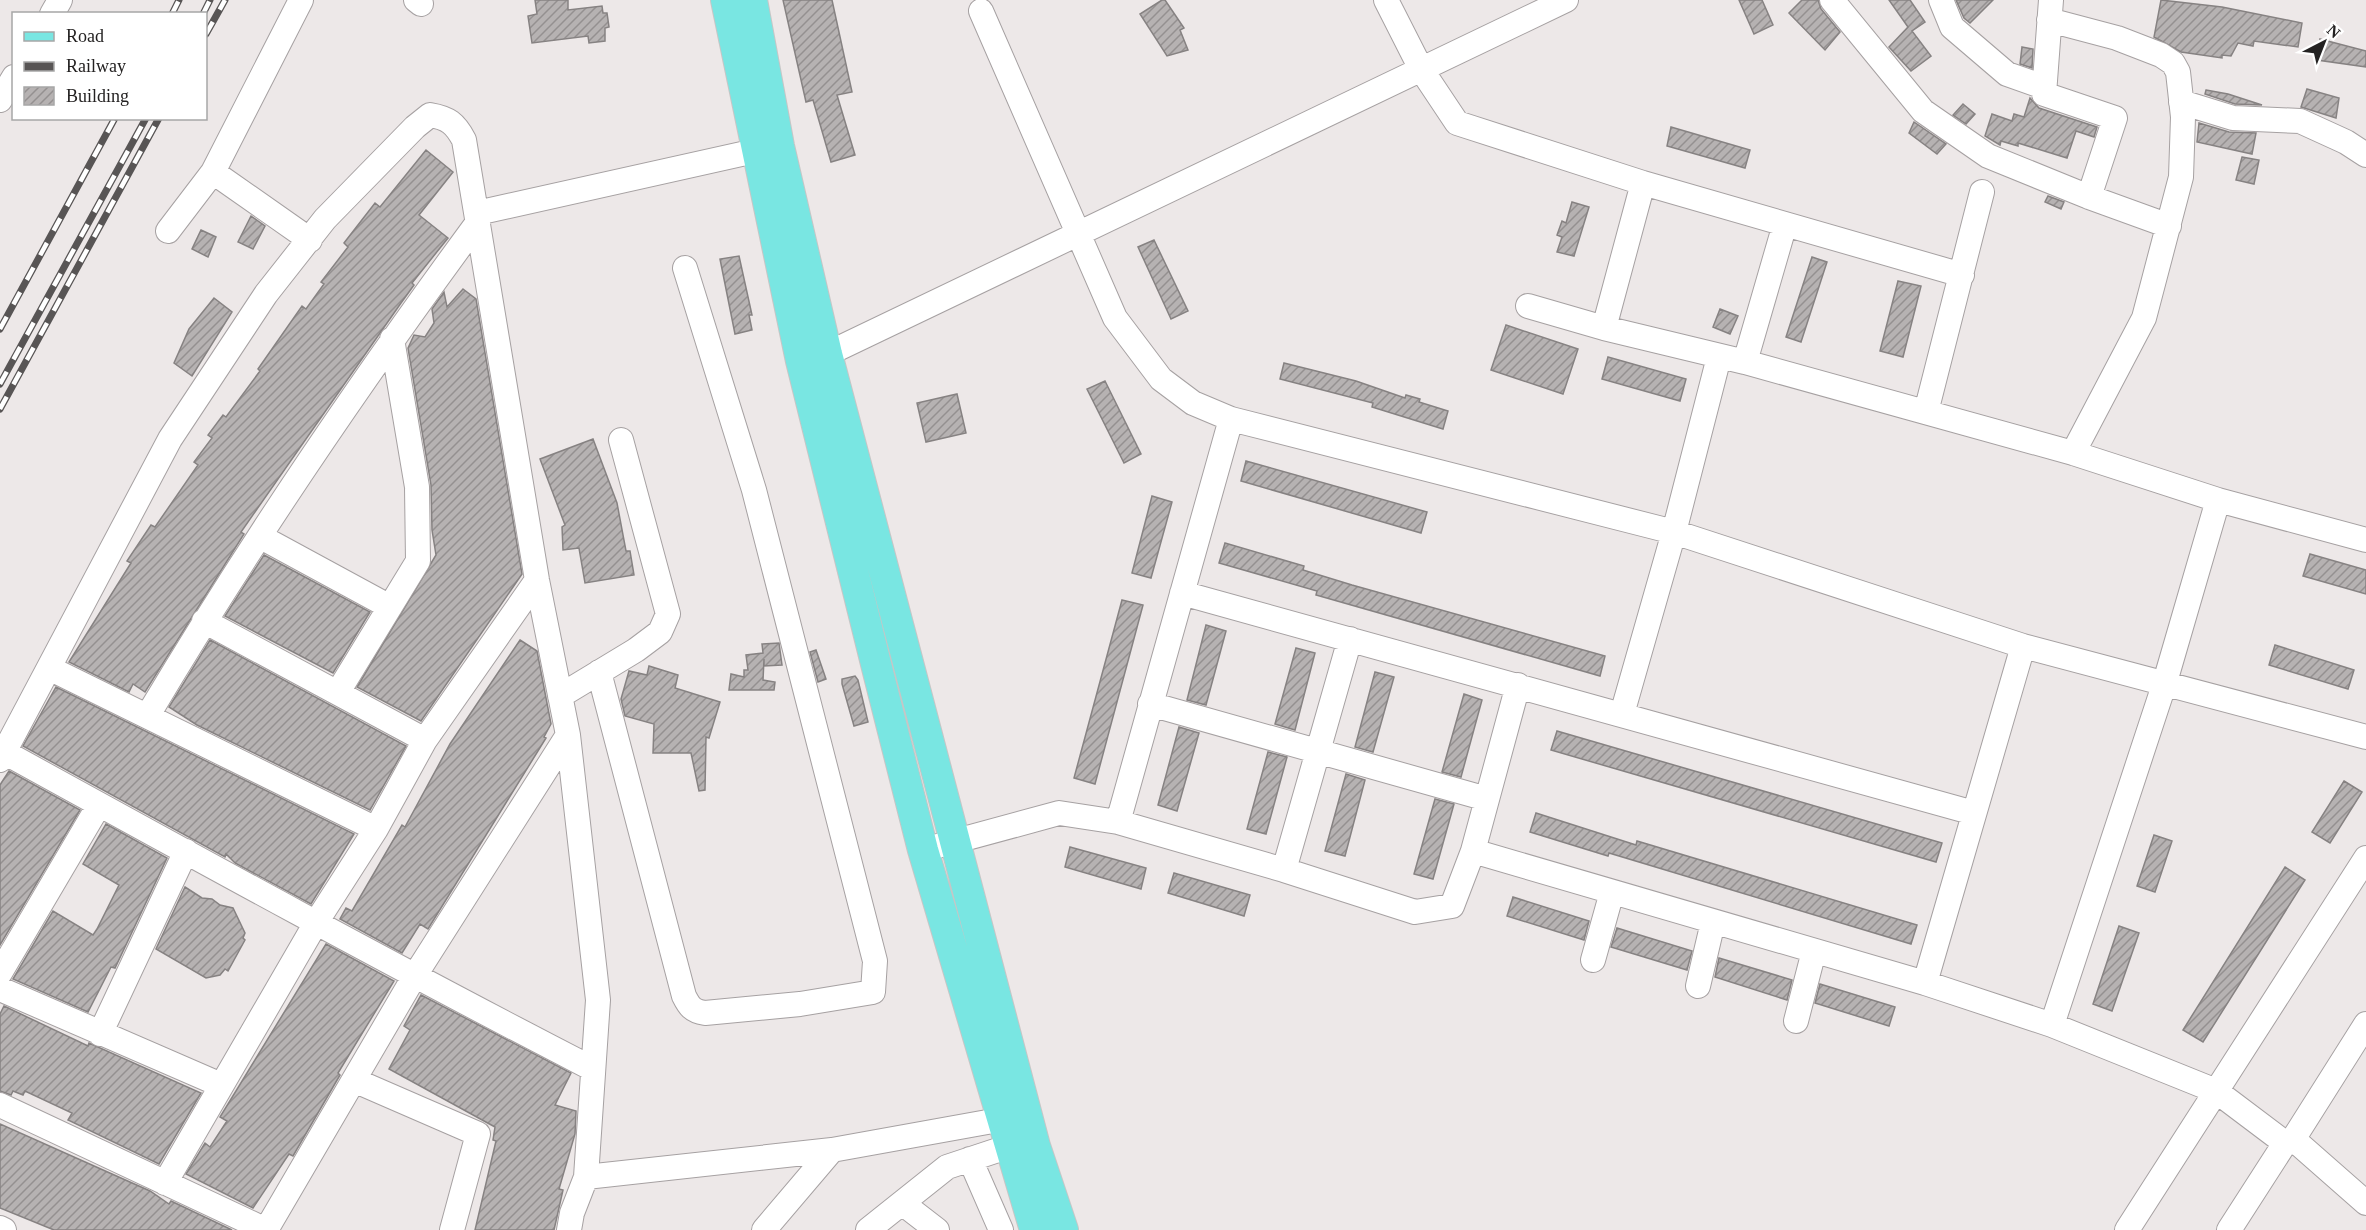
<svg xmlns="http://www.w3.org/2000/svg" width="2366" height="1230" viewBox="0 0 2366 1230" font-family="'Times New Roman',serif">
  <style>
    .building { fill: url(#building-hatch); stroke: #868282; stroke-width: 1.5 }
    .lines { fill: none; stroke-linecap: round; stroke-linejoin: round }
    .minor-casing { stroke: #a6a1a2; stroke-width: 26 }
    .major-casing { stroke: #c6c6c6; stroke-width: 32 }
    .minor { stroke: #fff; stroke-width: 24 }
    .major { stroke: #79e6e2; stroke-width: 30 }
    .rail-casing { stroke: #585555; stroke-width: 7 }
    .rail { stroke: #fff; stroke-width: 4.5; stroke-dasharray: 14; stroke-linecap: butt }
  </style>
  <defs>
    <pattern id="building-hatch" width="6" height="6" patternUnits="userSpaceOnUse" patternTransform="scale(1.5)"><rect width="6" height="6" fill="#b6b2b2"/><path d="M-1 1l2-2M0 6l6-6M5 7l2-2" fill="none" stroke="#949090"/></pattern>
  </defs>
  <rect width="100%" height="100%" fill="#ede8e8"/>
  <path class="building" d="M535,0H568V10L602,6L603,13H607L609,27L605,28V41L589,43L588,36L532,43L528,16L537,14Z
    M783,0H832L852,92L837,95L855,155L831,162L813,100L806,102Z
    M1162,0H1165L1184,28L1180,30L1188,50L1167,56L1140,14Z
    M1739,0H1762L1773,25L1754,34Z
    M1802,0H1818L1821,9L1840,32L1825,50L1789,13Z
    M1889,0H1910L1925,22L1912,31L1931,56L1911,71L1889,47L1908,27Z
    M1956,0H1993L1970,23L1964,18Z
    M2161,0L2222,7L2302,23L2298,47L2254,41L2253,46L2238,43L2231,56L2222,55V58L2181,52L2154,37Z
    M2320,39L2366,51V67L2317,60Z
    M2022,47L2033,49L2032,68L2020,64Z
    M2307,89L2339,98L2336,118L2301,107Z
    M2206,90L2228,94L2262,105L2235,104L2205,94Z
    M2030,98L2039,108L2097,127L2094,137L2076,131L2067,158L2018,143V146L2001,141L2000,145L1985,136L1992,114L2012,121L2014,114L2024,117Z
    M1963,104L1975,114L1966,124L1953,115Z
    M1914,122L1946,144L1937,154L1909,133Z
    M2199,123L2229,132L2256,133L2252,154L2197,142Z
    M1671,127L1750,150L1745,168L1667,146Z
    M426,150L453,172L419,215L448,238L412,283L414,285L401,303L241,532L244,534L145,692L133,684L129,692L69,662L131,563L127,561L151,525L155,527L198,465L194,462L212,438L208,435L223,415L226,417L260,371L258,369L302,306L306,309L324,284L321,282L348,247L344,243L375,203L380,207Z
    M2242,157L2259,160L2254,184L2236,180Z
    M2048,196L2064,202L2061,209L2045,202Z
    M1572,202L1589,207L1574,256L1557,252L1562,237L1557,235L1562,221L1566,223Z
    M251,216L265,226L253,249L238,242Z
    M201,230L216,237L208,257L192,249Z
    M1154,240L1188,311L1171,319L1138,247Z
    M739,256L752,315H749L752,330L735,334L720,259Z
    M1812,257L1827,262L1801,342L1786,337Z
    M1898,281L1921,286L1903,357L1880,351Z
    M463,289L476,299L522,574L421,721L357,687L436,555L432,530L431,485L408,348L414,335L425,337L434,323L432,309L444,292L447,307Z
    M214,298L232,312L192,376L174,363L189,329Z
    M1720,309L1738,316L1730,334L1713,327Z
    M1506,325L1578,349L1563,394L1491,370Z
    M1608,357L1686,379L1680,401L1602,379Z
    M1284,363L1356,381L1405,398L1406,395L1420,399L1419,402L1448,411L1443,429L1372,407L1373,403L1280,379Z
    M1105,381L1141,454L1124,463L1087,389Z
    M957,394L966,433L926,442L917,403Z
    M593,439L617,503L626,551H630L634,575L585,583L579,548L563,550L562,527L565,525L540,459Z
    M1246,461L1427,512L1421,533L1241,481Z
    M1152,496L1172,502L1151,578L1132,573Z
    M1225,543L1304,566L1303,570L1352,585L1605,656L1600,676L1316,595L1317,591L1219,563Z
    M2310,554L2366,570V594L2303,576Z
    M264,555L370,612L333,673L225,616Z
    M1122,600L1143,605L1095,784L1074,778Z
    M1206,625L1226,631L1206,705L1187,700Z
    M210,640L406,746L370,810L197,725L169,707Z
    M520,640L537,651L551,724L544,737L546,738L428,929L420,924L402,953L340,919L346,908L352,911L402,825L405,827L450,744Z
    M779,643L782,665L764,666V659L763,680L775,682L774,690H729L731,674L744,677V670H748L746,655L763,653L762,644Z
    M2275,645L2354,670L2348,689L2269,665Z
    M1296,648L1315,653L1295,730L1275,724Z
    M816,650L826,679L818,682L810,652Z
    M649,666L678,675L675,688L720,702L709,738L706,737L705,790L699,791L691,753H653L654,724L625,716L621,699L629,671L647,675Z
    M1375,672L1394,677L1373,752L1355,747Z
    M855,676L858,680L868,722L854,726L842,684V679Z
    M56,687L354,834L311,904L235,863L226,854L225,857L23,746Z
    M1464,694L1482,700L1461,777L1442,772Z
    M1179,727L1199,733L1177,811L1158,805Z
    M1557,731L1942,843L1936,862L1551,750Z
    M1268,752L1287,757L1266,834L1247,829Z
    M9,771L80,810L0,945V785Z
    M1346,774L1365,780L1345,856L1325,851Z
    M2344,781L2362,792L2330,843L2312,832Z
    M1435,799L1454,804L1433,879L1414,874Z
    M1536,813L1636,845L1637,841L1917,925L1911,944L1609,853L1608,856L1530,832Z
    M106,824L167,858L115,968L111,967L88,1012L13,979L53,911L93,935L97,929L119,885L83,864Z
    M2154,835L2172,841L2155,892L2137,886Z
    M1070,847L1146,868L1141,889L1065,867Z
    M2285,867L2305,880L2203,1042L2183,1030Z
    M1174,873L1250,895L1244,916L1168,893Z
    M185,887L202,898L212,899L220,905L233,908L245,933L243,938L245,940L228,971L225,969L220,975L206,978L156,949Z
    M1513,897L1589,921L1584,940L1507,916Z
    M2119,926L2139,933L2112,1011L2093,1004Z
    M1617,928L1692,951L1687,970L1611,947Z
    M326,944L394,981L338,1073L340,1075L293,1156L289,1154L253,1208L186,1174L205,1143L210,1147L227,1121L220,1117Z
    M1719,958L1792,980L1787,1000L1715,977Z
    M1820,984L1895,1007L1889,1026L1815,1003Z
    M421,995L571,1073L555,1105L576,1111L575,1134L559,1189L563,1190L554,1230H475L496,1141L493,1140L495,1127L389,1069L410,1030L404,1026Z
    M4,1006L88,1046L89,1043L201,1093L159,1164L68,1120L72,1113L25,1091L23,1095L13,1091L11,1095L0,1091V1014Z
    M0,1124L150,1191L169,1204L171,1201L232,1230H54L0,1208Z"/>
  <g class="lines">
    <defs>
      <path id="minor" d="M416,0L421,4
        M1386,0L1421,69L1457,123L1643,183L1962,275
        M1832,0L1923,111L1988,156L2089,197L2169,226
        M1941,0L1952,27L2007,74L2044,87
        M2051,0L2044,94L2115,118L2089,197
        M981,11L1115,318L1161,379L1193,403L1231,419L1674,532L2023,646L2366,737
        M52,14L60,0
        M2049,20L2117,38L2161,55L2173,63L2178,72L2183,117L2181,177L2144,318L2073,453
        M0,100L14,77
        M2181,102L2233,118L2300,121L2346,142L2366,155
        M213,172L310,240
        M477,213L773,147
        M168,231L213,172L301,0
        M1528,306L1604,328L1745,362L2073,453L2218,500L2366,540
        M1604,328L1643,183
        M812,358L827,354L1566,0
        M1745,362L1785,224
        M1926,412L1982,192
        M261,537L390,607
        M1182,593L1974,813
        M204,621L425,740
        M49,668L376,829
        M599,672L684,996C689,1006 692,1011 705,1013L800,1004L873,992L875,961L754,490L685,268
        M338,692L418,561L417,487L392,339
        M560,696L636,650L660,632L668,614L621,440
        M1150,704L1487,799
        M1622,714L1674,532L1719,357
        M148,715C249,545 361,381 478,222
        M4,752C200,860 395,967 593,1069
        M0,760L170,439L266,294L325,219L415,127L430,115C448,118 455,123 464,140L537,580L568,735L598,1000L586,1177L572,1213L569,1230
        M1118,822L1231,419
        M923,850L1059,813L1118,822L1284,870L1415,912L1452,906L1473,851L1518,685
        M1473,851L1925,983L2052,1025L2216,1091L2285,1143
        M1284,870L1350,639
        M1593,960L1612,892
        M0,973L99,805
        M1925,983L2023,646
        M1698,986L1713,922
        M0,989L221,1085
        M1796,1021L1814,951
        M2052,1025L2165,682L2218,500
        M100,1034L186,851
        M356,1081L478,1134L452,1230
        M0,1105L266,1230
        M2292,1141L2366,1024
        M970,1159L1001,1230
        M586,1177L832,1150L1004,1119
        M165,1183L317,921L376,829L425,740L537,580
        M902,1203L937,1230
        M0,1228L4,1230
        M266,1230L414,977L568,735
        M764,1230L832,1150
        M868,1230L947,1167L1025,1141
        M2127,1230L2366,858
        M2229,1230L2285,1143L2292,1141L2300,1145L2366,1203"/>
      <path id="major" d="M726,0L801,361L877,668L923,850L1035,1230
        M752,0L779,146L827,354L1035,1146L1063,1230"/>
    </defs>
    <use href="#minor" class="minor-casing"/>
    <use href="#major" class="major-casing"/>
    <use href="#minor" class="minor"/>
    <use href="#major" class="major"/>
    <defs>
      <path id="rail" d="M172,14L179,0
        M203,14L210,0
        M206,34L225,0
        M0,329L115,118
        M0,384L146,118
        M0,409L159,118"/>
    </defs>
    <use href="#rail" class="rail-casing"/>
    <use href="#rail" class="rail"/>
  </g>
  <rect x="12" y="12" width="195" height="108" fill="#ffffff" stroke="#a7a7a7" stroke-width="1.5"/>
  <rect x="24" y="32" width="30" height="9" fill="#79e6e2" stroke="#a7a7a7" stroke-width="1.5"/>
  <text x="66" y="42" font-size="18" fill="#242222">Road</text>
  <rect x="24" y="62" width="30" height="9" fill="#585555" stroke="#a7a7a7" stroke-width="1.5"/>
  <text x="66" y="72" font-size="18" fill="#242222">Railway</text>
  <rect x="24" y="87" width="30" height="18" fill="url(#building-hatch)" stroke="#a7a7a7" stroke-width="1.5"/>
  <text x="66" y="102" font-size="18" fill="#242222">Building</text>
  <g transform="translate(2324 42) rotate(42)" stroke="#ffffff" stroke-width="4.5" paint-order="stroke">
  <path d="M0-4.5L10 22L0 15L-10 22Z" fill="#242222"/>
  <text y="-9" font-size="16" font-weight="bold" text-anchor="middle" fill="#242222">N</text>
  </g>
</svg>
